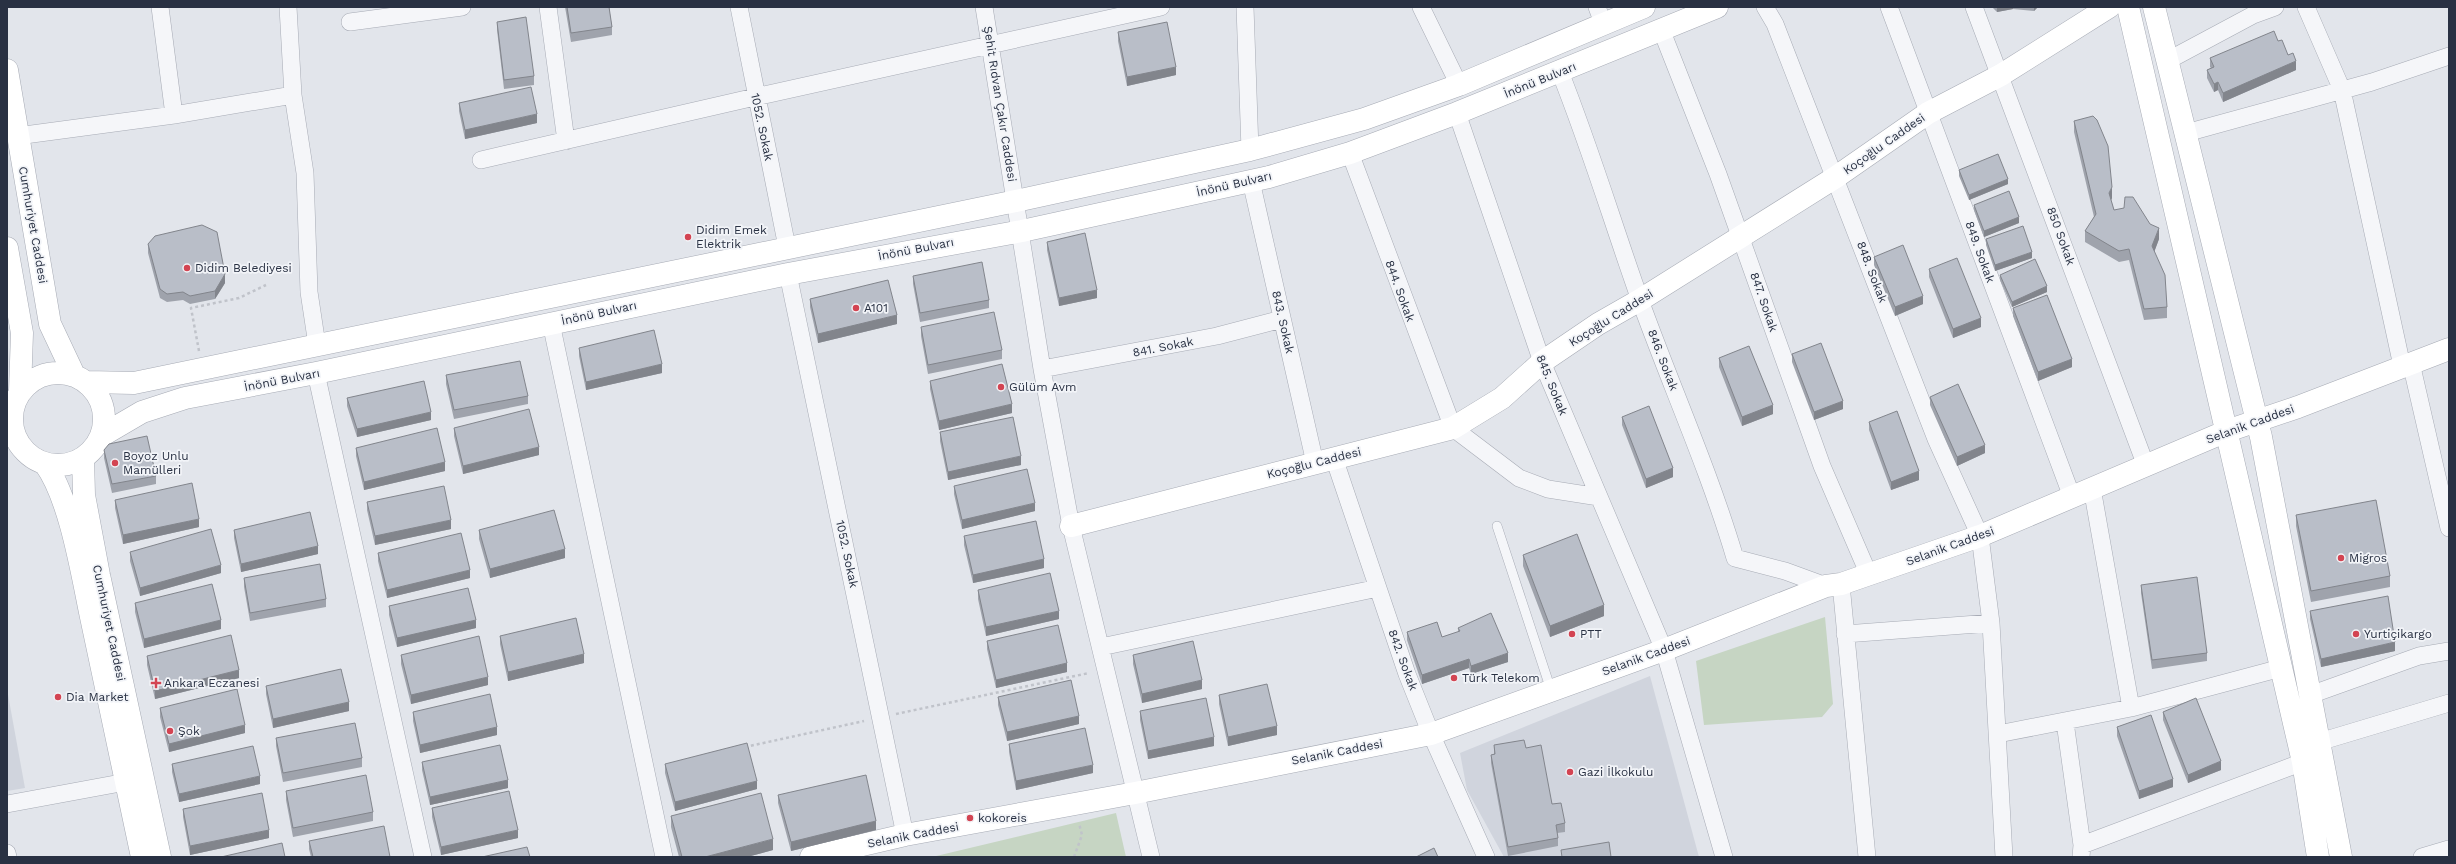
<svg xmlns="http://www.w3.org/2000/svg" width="2456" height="864" viewBox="0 0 2456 864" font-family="'Work Sans',sans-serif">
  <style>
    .built { fill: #d0d4dd }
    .green { fill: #c6d5c3 }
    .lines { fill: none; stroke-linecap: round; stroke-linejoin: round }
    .lane-casing { stroke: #a7abb5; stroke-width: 10 }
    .street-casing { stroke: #a7abb5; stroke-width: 18 }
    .secondary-casing { stroke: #a7abb5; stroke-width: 23 }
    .path { stroke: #c0c3ca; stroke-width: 2.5; stroke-dasharray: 3 3; stroke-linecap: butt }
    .lane { stroke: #f5f6f9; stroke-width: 9 }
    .street { stroke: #f5f6f9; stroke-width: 17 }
    .secondary { stroke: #fff; stroke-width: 22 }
    .wall { fill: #9fa3ac }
    .shaded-wall { fill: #82858c }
    .building { fill: #b9bec8; stroke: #82858c }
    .poi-dot { fill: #d34452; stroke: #f2f4f8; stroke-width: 1.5 }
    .labels { text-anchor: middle; stroke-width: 3.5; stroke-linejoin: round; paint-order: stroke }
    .street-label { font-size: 12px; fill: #293143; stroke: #f2f4f8 }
    .poi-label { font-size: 12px; fill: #293143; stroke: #f2f4f8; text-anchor: start }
  </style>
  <rect width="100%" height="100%" fill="#e2e5eb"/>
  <path class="built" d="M1650,676L1699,857H1504L1467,790L1460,753Z
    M7,689L25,788L7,791Z"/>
  <path class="green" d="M1825,617L1833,704L1822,717L1704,725L1696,661Z
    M1116,813L1126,857H932Z"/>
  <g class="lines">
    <defs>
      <path id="lane" d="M1497,526L1551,690"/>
      <path id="street" d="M160,7L174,115
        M288,7L293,95L305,173L309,292L317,345
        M548,7L566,141
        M739,7L787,247
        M984,7L1042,369L1071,526L1151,857
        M1245,7L1250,150
        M1421,7L1459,85
        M1597,7L1603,23
        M1765,7L1775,24L1936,439L1980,536L1991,623L2004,857
        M1889,7L2072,497
        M1974,7L2146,466
        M2306,7L2342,90L2402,366
        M350,22L462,7
        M1661,29L1718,174L1822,466L1869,575
        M2167,61L2253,15L2275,7
        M1560,72C1590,147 1613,224 1640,300C1671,386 1709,470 1735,558L1785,571L1826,586
        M1457,113L1542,362L1664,650L1724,857
        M2186,133L2372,82L2449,56
        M17,136L174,115L293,95
        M1350,153L1453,428L1519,478L1548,489L1599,497
        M481,160L755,97L1161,7
        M1251,181L1315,463
        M788,274L905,835
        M551,323L664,857
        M2411,363L2449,528
        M1042,369L1217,336L1282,319
        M316,373L423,857
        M1334,458L1407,674L1431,734L1486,857
        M2092,488L2131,708
        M1841,584L1867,857
        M1845,634L1991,623
        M1101,647L1378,588
        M2310,695L2419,656L2449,651
        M2065,722L2082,845L2081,857
        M1998,734L2131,708L2281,668
        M2319,742L2449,703
        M7,804L126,782
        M2082,845L2303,762
        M7,853L8,857
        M2422,857L2449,849"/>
      <path id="secondary" d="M2128,7L2303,762L2318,857
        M2154,7L2261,437L2341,857
        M7,70L50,324L74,375
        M7,248L22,333L20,391
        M12 419a46 46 0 1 1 92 0a46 46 0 1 1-92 0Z
        M87,382L134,383L1016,201L1250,150L1364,119L1459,85L1644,7
        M101,436L142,412L185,398L316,373L788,274L1022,231L1269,177L1350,153L1457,113L1717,7
        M83,458L84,495L99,575L160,857
        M45,464C70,498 82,574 91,617C108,697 125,777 142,857
        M1071,526L1453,428L1502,398L1542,362L1598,324L1640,300L1836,177L1928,113L2001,75L2109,7
        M811,857L905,835L1135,793L1431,734L1664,650L1826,586L1841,584L1980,536L2227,431L2298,407L2449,349"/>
    </defs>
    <use href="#lane" class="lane-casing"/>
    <use href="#street" class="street-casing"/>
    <use href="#secondary" class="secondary-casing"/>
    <path class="path" d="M199,351L191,308L239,298L266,285
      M896,714L1089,673
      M745,747L864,721
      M1074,857L1082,835L1079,823"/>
    <use href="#lane" class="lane"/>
    <use href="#street" class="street"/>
    <use href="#secondary" class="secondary"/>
  </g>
  <path class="wall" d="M565,7H609L612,27V35L571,42Z
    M1992,7H2038L2034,11L2013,9L1997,12Z
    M497,22L534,76V85L504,89L497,30Z
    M1118,32L1176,75L1127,86L1118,41Z
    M2278,41L2288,55L2296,70L2223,102L2218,90L2214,92L2207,78V70L2211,68L2210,67V58Z
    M459,103L537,123L465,139L459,111Z
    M2074,121L2112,198L2111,200L2114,210L2159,239L2154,252L2167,307V318L2144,320L2129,260L2119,262L2085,242V231L2094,217L2074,132Z
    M1959,170L2008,184L1969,200L1959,176Z
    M1974,205L2019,223L1984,237L1974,210Z
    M1986,239L2032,258L1995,271L1986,245Z
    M1047,242L1097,298L1059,306L1047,250Z
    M148,244L225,283L215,299L190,304L183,300L167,302L160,298L148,253Z
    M1874,257L1923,304L1895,316L1874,265Z
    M1929,269L1981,327L1953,338L1929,277Z
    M2000,275L2047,292L2012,307L2000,280Z
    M913,276L989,300V308L920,322L913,284Z
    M810,299L897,324L818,343L810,307Z
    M2013,308L2072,367L2038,381L2013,316Z
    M921,327L1002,350V359L928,374L921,336Z
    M579,348L662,373L586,390L579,356Z
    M1792,354L1843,409L1814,420L1792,362Z
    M1719,358L1773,414L1742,426L1719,367Z
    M446,375L528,396V404L454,419L446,384Z
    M930,381L1012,413L939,430L930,389Z
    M1930,397L1985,453L1957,466L1930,405Z
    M347,398L431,420L357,437L347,406Z
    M1622,417L1673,477L1646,488L1622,425Z
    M1869,422L1919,480L1891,490L1869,430Z
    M454,428L539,455L463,474L454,436Z
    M940,432L1021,465L948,480L940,441Z
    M356,448L445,471L364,490L356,456Z
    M104,450L156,476V484L112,493L104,458Z
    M954,486L1035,511L962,529L954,494Z
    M115,500L199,527L123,544L115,508Z
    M367,502L451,529L375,545L367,510Z
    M2296,515L2390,576V587L2311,602L2296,526Z
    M234,530L318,554L241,572L234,538Z
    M479,530L565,558L490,578L479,539Z
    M964,536L1044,568L973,583L964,545Z
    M130,552L221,573L140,596L130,561Z
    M378,553L470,578L387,598L378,561Z
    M1523,555L1604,616L1550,637L1523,566Z
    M244,578L326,599V607L250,621L244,587Z
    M2141,585L2207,653V661L2152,669L2141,593Z
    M978,590L1059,619L986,636L978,599Z
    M135,603L221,629L144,648L135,612Z
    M389,606L476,628L397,647L389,615Z
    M2310,611L2395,651L2321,667L2310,619Z
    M1458,628L1508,662L1471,674L1469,668L1422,684L1407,640V632L1442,637L1458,632Z
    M500,636L584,663L508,681L500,644Z
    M987,641L1067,672L996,688L987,649Z
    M401,655L488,685L411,704L401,664Z
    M1133,655L1202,689L1142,703L1133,664Z
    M147,656L239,678L155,699L147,665Z
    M266,686L349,711L273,728L266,694Z
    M1219,695L1277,735L1228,746L1219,704Z
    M998,697L1079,724L1007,741L998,705Z
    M160,708L245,733L169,752L160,717Z
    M1140,711L1214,746L1148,759L1140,720Z
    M413,712L497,735L420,753L413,721Z
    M2163,712L2221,770L2188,783L2163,720Z
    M2117,727L2173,787L2139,799L2117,736Z
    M276,738L362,758V767L283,782L276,746Z
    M1009,744L1093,773L1016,790L1009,752Z
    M1494,745L1526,748L1552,804L1565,823V832L1557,833L1558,838V846L1508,856L1491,763V755L1494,754Z
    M422,762L508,788L430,805L422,770Z
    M172,764L260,784L179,802L172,772Z
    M665,764L757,789L675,811L665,773Z
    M286,791L373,812V821L293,837L286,800Z
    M778,795L876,830L791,851L778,803Z
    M432,808L518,838L441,855L432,817Z
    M183,809L269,838L190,855L183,817Z
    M671,816L773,850L747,857H679L671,827Z
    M309,841L390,857H311L309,849Z"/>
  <path class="shaded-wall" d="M1997,7H2013V9L1997,12Z
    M2034,7H2038L2034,11Z
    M2296,61V70L2223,102V93Z
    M1176,67V75L1127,86V77Z
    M2218,82V90L2214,92V84Z
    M537,114V123L465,139V130Z
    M2008,179V184L1969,200V195Z
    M2112,187V198L2109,204V193Z
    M2019,217V223L1984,237V231Z
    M2159,228V239L2152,258V246Z
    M2032,252V258L1995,271V265Z
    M225,274V283L215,299V291Z
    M2047,286V292L2012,307V302Z
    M1097,290V298L1059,306V298Z
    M1923,296V304L1895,316V307Z
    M897,315V324L818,343V334Z
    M1981,318V327L1953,338V329Z
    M2072,359V367L2038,381V372Z
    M662,364V373L586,390V382Z
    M1843,401V409L1814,420V412Z
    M1012,404V413L939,430V421Z
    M1773,405V414L1742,426V417Z
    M431,412V420L357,437V429Z
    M1985,445V453L1957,466V457Z
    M539,447V455L463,474V466Z
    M1021,456V465L948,480V472Z
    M445,462V471L364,490V482Z
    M1673,468V477L1646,488V479Z
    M1919,471V480L1891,490V482Z
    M1035,503V511L962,529V520Z
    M199,519V527L123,544V535Z
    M451,520V529L375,545V536Z
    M318,546V554L241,572V564Z
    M565,549V558L490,578V569Z
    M1044,559V568L973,583V575Z
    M221,565V573L140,596V588Z
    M470,570V578L387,598V590Z
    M1604,605V616L1550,637V626Z
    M1059,611V619L986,636V627Z
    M221,620V629L144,648V639Z
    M476,620V628L397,647V638Z
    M2395,642V651L2321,667V659Z
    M1508,653V662L1471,674V666Z
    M584,654V663L508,681V672Z
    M1469,659V668L1422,684V675Z
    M1067,663V672L996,688V680Z
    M239,670V678L155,699V691Z
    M488,677V685L411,704V695Z
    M1202,680V689L1142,703V694Z
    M349,702V711L273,728V719Z
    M1079,716V724L1007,741V732Z
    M245,725V733L169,752V744Z
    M1277,726V735L1228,746V737Z
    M497,727V735L420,753V745Z
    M1214,737V746L1148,759V751Z
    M2221,761V770L2188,783V775Z
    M1093,765V773L1016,790V781Z
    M260,776V784L179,802V794Z
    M2173,779V787L2139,799V791Z
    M508,780V788L430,805V797Z
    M757,781V789L675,811V802Z
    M876,821V830L791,851V842Z
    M269,830V838L190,855V846Z
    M518,830V838L441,855V847Z
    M773,839V850L747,857H705Z"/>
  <path class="building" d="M567,7H609L612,27L571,33Z
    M526,17L534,76L504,80L497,22Z
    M1167,22L1176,67L1127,77L1118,32Z
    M2274,31L2278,41L2282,40L2288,55L2293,53L2296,61L2223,93L2218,82L2214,84L2207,70L2214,67L2210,58Z
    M531,87L537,114L465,130L459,103Z
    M2093,116L2097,120L2108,146L2112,187L2109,193L2114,210L2124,208L2125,197H2133L2150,224L2159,228L2152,246L2165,275L2167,307L2144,309L2129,249L2119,251L2085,231L2096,214L2074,121Z
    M1998,154L2008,179L1969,195L1959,170Z
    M2009,191L2019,217L1984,231L1974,205Z
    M202,225L217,232L225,274L215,291L190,296L183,292L167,294L160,289L148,244L155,236Z
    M2023,226L2032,252L1995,265L1986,239Z
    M1085,233L1097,290L1059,298L1047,242Z
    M1903,245L1923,296L1895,307L1874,257Z
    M1957,258L1981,318L1953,329L1929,269Z
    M2035,259L2047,286L2012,302L2000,275Z
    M982,262L989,300L920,313L913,276Z
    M888,280L897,315L818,334L810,299Z
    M2047,295L2072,359L2038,372L2013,308Z
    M994,312L1002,350L928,365L921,327Z
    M654,330L662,364L586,382L579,348Z
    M1821,343L1843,401L1814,412L1792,354Z
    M1749,346L1773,405L1742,417L1719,358Z
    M520,361L528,396L454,410L446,375Z
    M1002,364L1012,404L939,421L930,381Z
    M424,381L431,412L357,429L347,398Z
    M1958,384L1985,445L1957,457L1930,397Z
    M1649,406L1673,468L1646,479L1622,417Z
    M529,409L539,447L463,466L454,428Z
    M1897,411L1919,471L1891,482L1869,422Z
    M1013,417L1021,456L948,472L940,432Z
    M437,428L445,462L364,482L356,448Z
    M147,436L156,476L112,484L104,450L109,444Z
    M1027,469L1035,503L962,520L954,486Z
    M192,483L199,519L123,535L115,500Z
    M444,486L451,520L375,536L367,502Z
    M2376,500L2390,576L2311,591L2296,515Z
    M554,510L565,549L490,569L479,530Z
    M310,512L318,546L241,564L234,530Z
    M1036,521L1044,559L973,575L964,536Z
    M211,529L221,565L140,588L130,552Z
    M461,533L470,570L387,590L378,553Z
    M1577,534L1604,605L1550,626L1523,555Z
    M320,564L326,599L250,613L244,578Z
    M1050,573L1059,611L986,627L978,590Z
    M2197,577L2207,653L2152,660L2141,585Z
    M212,584L221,620L144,639L135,603Z
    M468,588L476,620L397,638L389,606Z
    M2388,596L2395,642L2321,659L2310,611Z
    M1491,613L1508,653L1471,666L1469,659L1422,675L1407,632L1437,622L1442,637L1460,631L1458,628Z
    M576,618L584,654L508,672L500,636Z
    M1058,625L1067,663L996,680L987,641Z
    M231,635L239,670L155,691L147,656Z
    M479,636L488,677L411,695L401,655Z
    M1193,641L1202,680L1142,694L1133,655Z
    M341,669L349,702L273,719L266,686Z
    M1071,680L1079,716L1007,732L998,697Z
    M1267,684L1277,726L1228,737L1219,695Z
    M237,689L245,725L169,744L160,708Z
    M490,694L497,727L420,745L413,712Z
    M1206,698L1214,737L1148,751L1140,711Z
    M2196,698L2221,761L2188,775L2163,712Z
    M2151,715L2173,779L2139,791L2117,727Z
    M355,723L362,758L283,773L276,738Z
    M1085,728L1093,765L1016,781L1009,744Z
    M1524,740L1526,748L1541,745L1552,804L1561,803L1565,823L1556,825L1558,838L1508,847L1491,755L1495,754L1494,745Z
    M747,743L757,781L675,802L665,764Z
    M500,745L508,780L430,797L422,762Z
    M253,746L260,776L179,794L172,764Z
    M366,775L373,812L293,828L286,791Z
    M866,775L876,821L791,842L778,795Z
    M509,791L518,830L441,847L432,808Z
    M262,793L269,830L190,846L183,809Z
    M761,793L773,839L705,857H682L671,816Z
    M384,826L390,857H313L309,841Z
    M1609,842L1611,857H1562L1561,850Z
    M282,843L285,857H221Z
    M527,847L530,857H482Z
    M1434,848L1438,857H1416Z"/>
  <g class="poi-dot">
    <circle cx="688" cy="237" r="4"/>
    <circle cx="187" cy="268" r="4"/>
    <circle cx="856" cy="308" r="4"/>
    <circle cx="1001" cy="387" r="4"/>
    <circle cx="115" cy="463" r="4"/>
    <circle cx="2341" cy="558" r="4"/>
    <circle cx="1572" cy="634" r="4"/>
    <circle cx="2356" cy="634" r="4"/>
    <circle cx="1454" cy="678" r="4"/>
    <path d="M154 677h4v4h4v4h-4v4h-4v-4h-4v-4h4z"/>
    <circle cx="58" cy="697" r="4"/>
    <circle cx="170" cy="731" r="4"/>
    <circle cx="1570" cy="772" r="4"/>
    <circle cx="970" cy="818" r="4"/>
  </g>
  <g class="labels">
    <g class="street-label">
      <text transform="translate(1540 80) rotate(-22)" y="4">İnönü Bulvarı</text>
      <text transform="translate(1000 104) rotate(81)" y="4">Şehit Rıdvan Çakır Caddesi</text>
      <text transform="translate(762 127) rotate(78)" y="4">1052. Sokak</text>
      <text transform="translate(1884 144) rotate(-35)" y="4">Koçoğlu Caddesi</text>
      <text transform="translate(1234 184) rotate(-13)" y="4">İnönü Bulvarı</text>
      <text transform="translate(33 225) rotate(80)" y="4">Cumhuriyet Caddesi</text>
      <text transform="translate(2061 236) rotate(70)" y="4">850 Sokak</text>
      <text transform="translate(916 249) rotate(-11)" y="4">İnönü Bulvarı</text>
      <text transform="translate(1980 252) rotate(70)" y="4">849. Sokak</text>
      <text transform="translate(1872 272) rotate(69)" y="4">848. Sokak</text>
      <text transform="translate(1400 291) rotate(70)" y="4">844. Sokak</text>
      <text transform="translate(1764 302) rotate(71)" y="4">847. Sokak</text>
      <text transform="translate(599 313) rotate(-12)" y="4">İnönü Bulvarı</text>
      <text transform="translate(1611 318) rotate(-32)" y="4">Koçoğlu Caddesi</text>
      <text transform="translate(1283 322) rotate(77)" y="4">843. Sokak</text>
      <text transform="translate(1163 347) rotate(-11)" y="4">841. Sokak</text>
      <text transform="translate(1663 360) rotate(69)" y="4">846. Sokak</text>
      <text transform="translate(282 380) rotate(-11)" y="4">İnönü Bulvarı</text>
      <text transform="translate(1552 385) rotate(68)" y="4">845. Sokak</text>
      <text transform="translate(2250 424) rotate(-20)" y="4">Selanik Caddesi</text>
      <text transform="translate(1314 463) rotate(-14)" y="4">Koçoğlu Caddesi</text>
      <text transform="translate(1950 546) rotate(-20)" y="4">Selanik Caddesi</text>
      <text transform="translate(847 554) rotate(78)" y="4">1052. Sokak</text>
      <text transform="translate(109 623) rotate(78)" y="4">Cumhuriyet Caddesi</text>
      <text transform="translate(1646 656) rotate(-20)" y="4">Selanik Caddesi</text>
      <text transform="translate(1403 660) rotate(70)" y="4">842. Sokak</text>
      <text transform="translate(1337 752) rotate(-11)" y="4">Selanik Caddesi</text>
      <text transform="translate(913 835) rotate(-11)" y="4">Selanik Caddesi</text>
    </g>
    <g class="poi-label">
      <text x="696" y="234">Didim Emek<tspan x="696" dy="14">Elektrik</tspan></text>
      <text x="195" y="272">Didim Belediyesi</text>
      <text x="864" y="312">A101</text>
      <text x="1009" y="391">Gülüm Avm</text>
      <text x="123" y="460">Boyoz Unlu<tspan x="123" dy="14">Mamülleri</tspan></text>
      <text x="2349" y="562">Migros</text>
      <text x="1580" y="638">PTT</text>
      <text x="2364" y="638">Yurtiçikargo</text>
      <text x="1462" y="682">Türk Telekom</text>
      <text x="164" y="687">Ankara Eczanesi</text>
      <text x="66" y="701">Dia Market</text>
      <text x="178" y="735">Şok</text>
      <text x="1578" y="776">Gazi İlkokulu</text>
      <text x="978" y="822">kokoreis</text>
    </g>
  </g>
  <rect width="2456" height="864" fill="none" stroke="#293143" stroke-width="16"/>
</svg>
